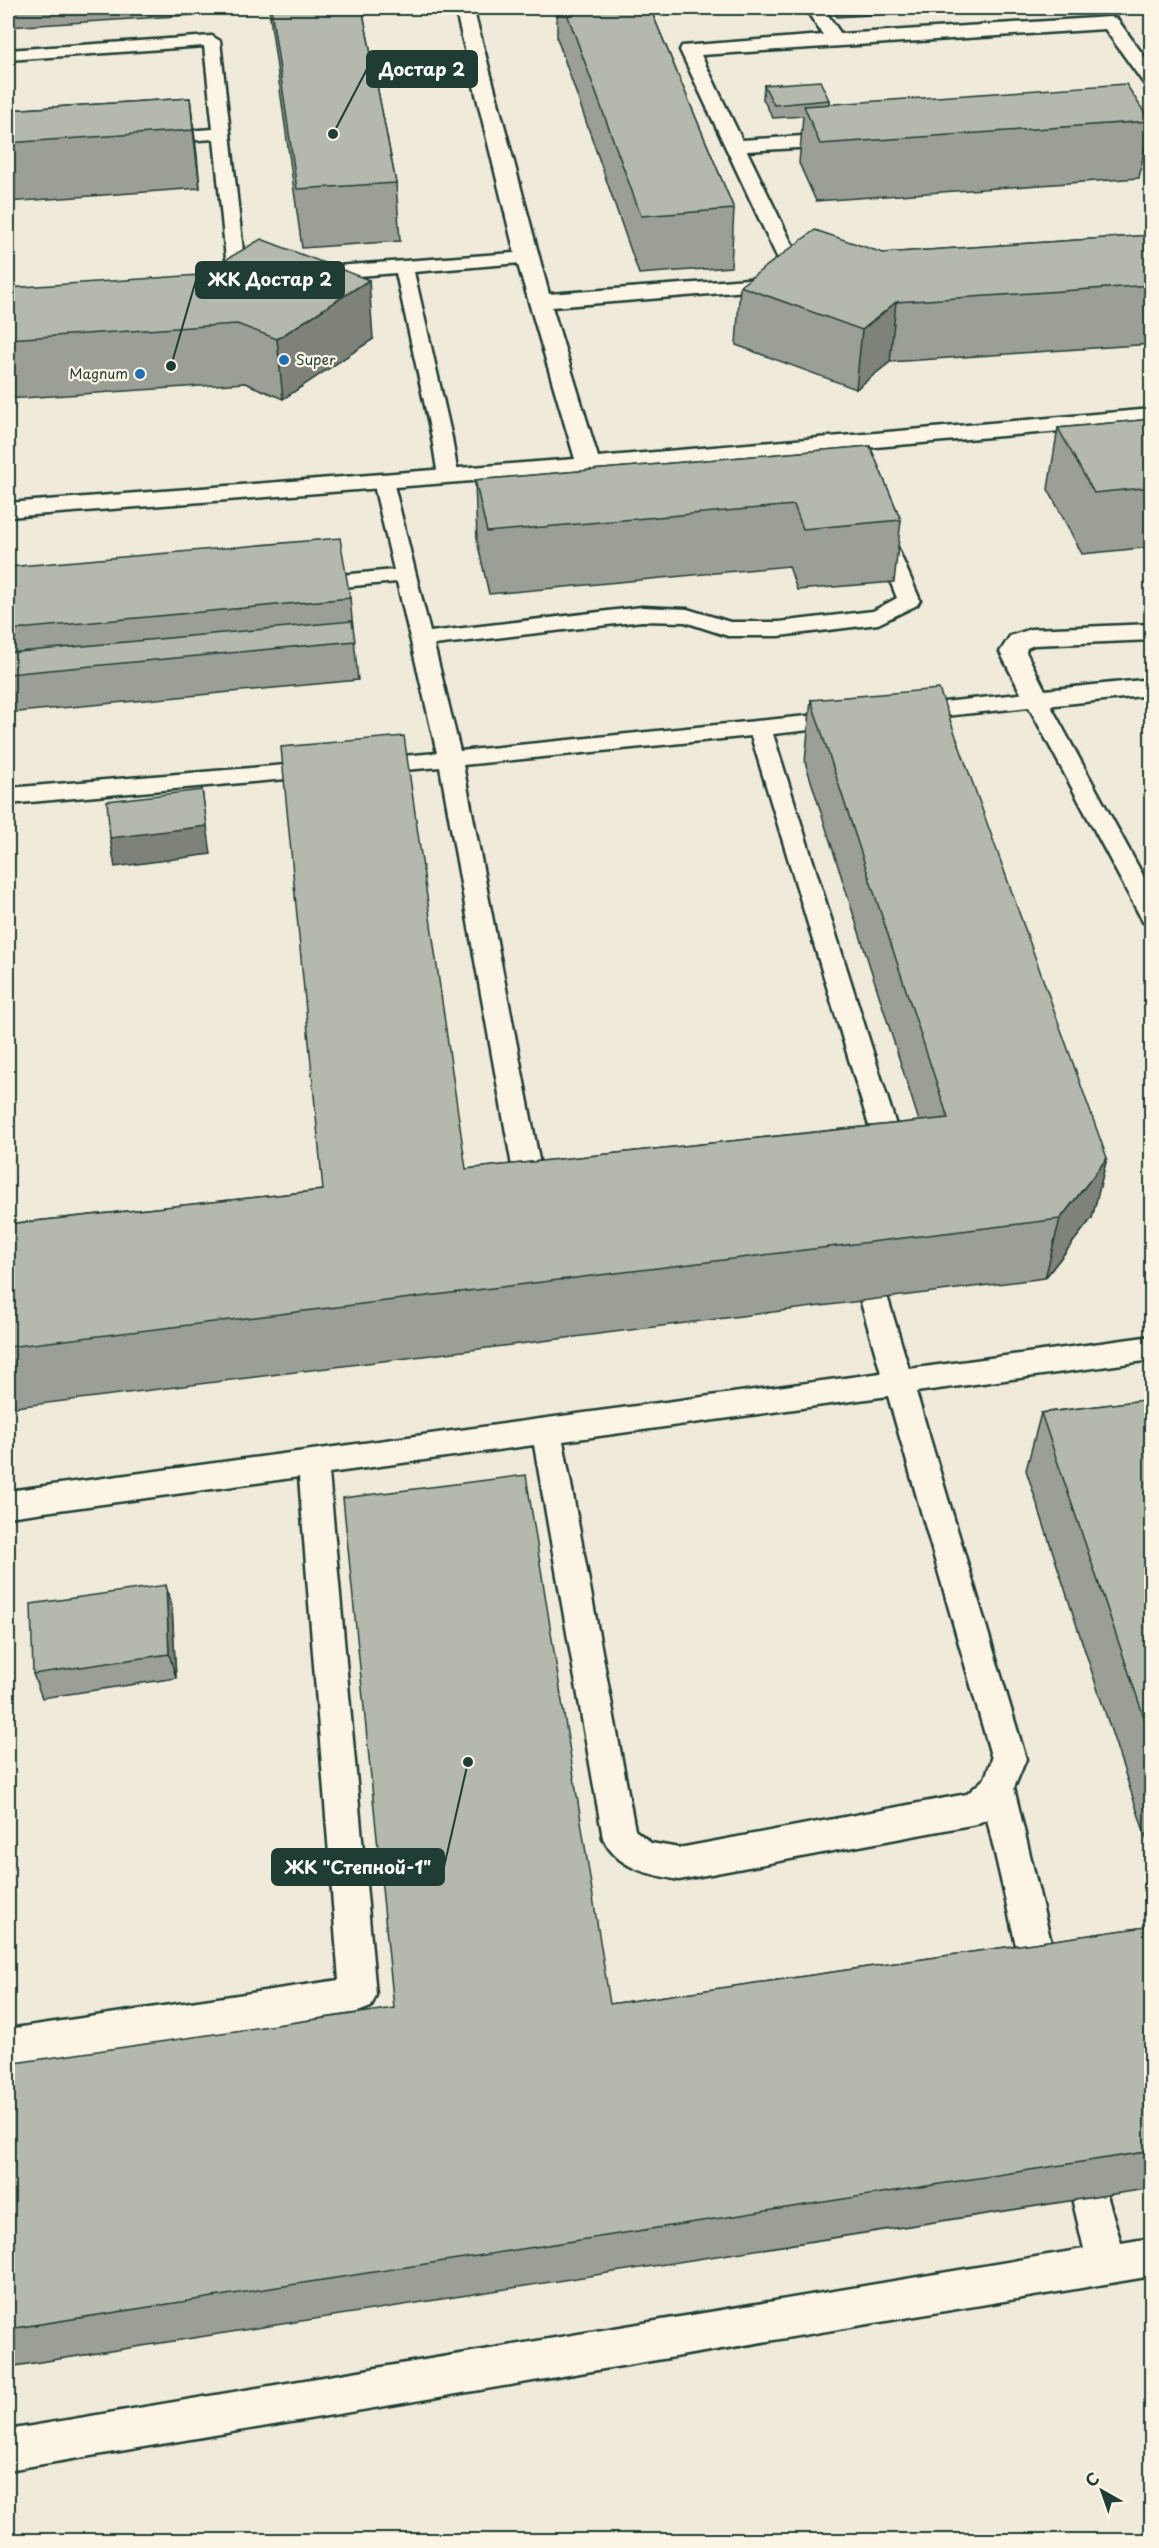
<svg xmlns="http://www.w3.org/2000/svg" width="1159" height="2548" viewBox="0 0 1159 2548" font-family="'Playpen Sans',sans-serif">
  <style>
    .lines { fill: none; stroke-linecap: round; stroke-linejoin: round }
    .service-casing { stroke: #1f3d34; stroke-width: 5 }
    .minor-casing { stroke: #1f3d34; stroke-width: 5 }
    .service { fill: #fcf5e5; fill-rule: evenodd }
    .minor { fill: #fcf5e5; fill-rule: evenodd }
    .wall { fill: #9c9f95; stroke: #1f3d34; stroke-width: 1.5 }
    .shaded-wall { fill: #7f8279; stroke: #1f3d34; stroke-width: 1.5 }
    .building { fill: #b5b9ad; stroke: #1f3d34; stroke-width: 1.5 }
    .poi-dot { fill: #1f6fb2; stroke: #fcf5e5; stroke-width: 2 }
    .labels { text-anchor: middle; stroke-width: 4.5; stroke-linejoin: round; paint-order: stroke }
    .far-poi-label { font-size: 14px; fill: #1f3d34; stroke: #fcf5e5; text-anchor: start }
    .leader { fill: none; stroke: #1f3d34; stroke-width: 2 }
    .callout-dot { fill: #1f3d34; stroke: #fcf5e5; stroke-width: 2 }
    .callout { fill: #1f3d34; stroke: #1f3d34; stroke-width: 2 }
    .callout-label { font-size: 18px; text-anchor: middle; font-weight: bold; fill: #fff }
  </style>
  <rect width="100%" height="100%" fill="#efeada"/>
  <filter id="ink" filterUnits="userSpaceOnUse"><feTurbulence type="fractalNoise" baseFrequency=".0167" numOctaves="2"/><feDisplacementMap in="SourceGraphic" scale="12" xChannelSelector="R" yChannelSelector="G"/><feConvolveMatrix kernelMatrix="1 2 1 2 8 2 1 2 1" color-interpolation-filters="sRGB"/></filter>
  <g filter="url(#ink)">
    <g class="lines">
      <defs>
        <path id="service" d="M212,36L220,41L246,279L244,283H230L228,279L214,139L156,143L150,142L147,138L150,134L156,133L213,129L204,46L8,60V50Z
          M527,252L533,254L536,258L533,262L414,272L452,438L458,476L455,480L448,482L441,480L438,476L432,438L396,273L309,280L302,278L300,274L302,270L309,268Z
          M383,475L390,477L393,481L430,632L642,607L687,609L730,622H779L873,611L897,598L870,530L874,526L881,524L888,526L920,600L917,605L878,624L779,636H728L685,622L642,621L434,645L460,751L846,712L854,714L857,719L854,724L846,726L773,734L900,1138L896,1145L860,1150L850,1147L846,1140L850,1133L870,1129L751,736L463,765L540,1165L552,1164L562,1167L566,1174L562,1181C548,1186 533,1189 518,1184L514,1177L440,767L368,773L360,771L356,766L360,761L368,759L437,753L397,582L309,590L301,589L298,584L301,579L309,578L394,570L373,481L376,477Z
          M1036,692L1044,694L1047,699L1152,892V924L1143,922L1140,916L1029,707L907,720L899,718L896,713L899,708L907,706Z
          M322,762L330,765L334,770L330,775L8,804V788Z
          M874,1288L884,1291L888,1299L909,1369L1152,1336V1360L916,1392L1026,1759L1014,1788L1060,1980L1055,1992L1042,1997L1029,1992L1024,1980L987,1819L976,1824L679,1880C649,1874 617,1869 603,1838L534,1445L329,1473L376,1995L371,2007L358,2012L8,2065V2029L339,1980L299,1477L8,1517V1491L881,1373L860,1299L864,1291ZM888,1396L992,1759L985,1778L967,1794L679,1848L651,1843L635,1830L563,1441Z
          M1091,2179L1104,2185L1121,2243L1152,2238V2276L8,2470V2430L1084,2249L1072,2198L1078,2185Z"/>
        <path id="minor" d="M455,8H473L549,294L786,276L680,50L682,46L823,35L805,8H823L841,34L1110,17L1117,19L1152,67V87L1145,85L1105,29L701,55L742,140L847,133L854,135L857,139L854,143L847,145L747,151L810,281L807,286C798,288 792,286 784,288L552,307L598,457L1152,409V423L589,472L8,517V503L575,459L516,258Z
          M1152,624V640L1034,645L1027,648L1026,652L1045,690L1152,679V695L1036,707L1027,705L1000,652L1010,636L1031,629Z"/>
      </defs>
      <use href="#service" class="service-casing"/>
      <use href="#minor" class="minor-casing"/>
      <use href="#service" class="service"/>
      <use href="#minor" class="minor"/>
    </g>
    <path class="wall" d="M8,8H362L396,183L400,241L302,248L269,10L8,27Z
      M557,8H650L734,209L731,267L639,274L557,38Z
      M833,8H983L837,17Z
      M1140,8H1152V24Z
      M764,85L829,100V104L1150,121L1139,178L816,201L799,163L803,116L773,118L763,99Z
      M190,98L200,188L8,202V110Z
      M1152,235V344L890,362L856,389L736,345L740,286L883,253Z
      M8,288L373,339L283,399L245,383L8,399Z
      M1152,419V547L1082,554L1048,489L1058,428Z
      M870,446L901,520L894,582L797,590L789,566L489,594L477,541L475,480Z
      M8,567L350,598L358,680L8,713Z
      M811,700L1107,1158L1092,1218L1045,1278L8,1408V1224L323,1190L466,1169L919,1121L805,762Z
      M1152,1399V1856L1026,1470L1041,1413Z
      M172,1609L176,1678L42,1698L33,1674Z
      M1152,1926V2188L8,2367V2064L610,2004Z"/>
    <path class="shaded-wall" d="M190,98L197,155L200,188L193,130Z
      M369,280L373,339L283,399L277,339Z
      M896,302L890,362L856,389L862,330Z
      M202,790L211,854L115,867L110,838Z
      M1107,1158L1092,1218L1045,1278L1060,1219Z
      M166,1585L172,1609L176,1678L169,1654Z"/>
    <path class="building" d="M271,8H362L396,183L297,189Z
      M565,8H650L734,209L641,216Z
      M820,81L829,100L774,105L764,85Z
      M1126,84L1150,121L820,144L804,106Z
      M190,98L193,130L8,143V110Z
      M815,230L883,253L1152,235V285L896,302L862,330L740,286Z
      M261,239L369,280L277,339L237,324L8,339V288L200,275Z
      M1152,419V487L1094,493L1058,428Z
      M870,446L901,520L803,529L794,505L487,532L475,480Z
      M340,538L350,598L8,630V567Z
      M352,621L355,641L8,674V653Z
      M939,689L1107,1158L1060,1219L8,1347V1224L323,1190L281,747L404,736L466,1169L948,1118L811,700Z
      M202,790L207,826L110,838L107,801Z
      M1152,1399V1741L1041,1413Z
      M526,1475L610,2004L1152,1926V2151L8,2329V2064L394,2008L343,1498Z
      M166,1585L169,1654L33,1674L31,1604Z"/>
  </g>
  <g class="poi-dot">
    <circle cx="284" cy="360" r="6"/>
    <circle cx="140" cy="374" r="6"/>
  </g>
  <g class="labels">
    <g class="far-poi-label">
      <text x="296" y="365">Super</text>
      <text x="128" y="379" text-anchor="end">Magnum</text>
    </g>
  </g>
  <path class="leader" d="M333 134L367 69M171 366L196 280M468 1762L444 1867"/>
  <g class="callout-dot">
    <circle cx="333" cy="134" r="6"/>
    <circle cx="171" cy="366" r="6"/>
    <circle cx="468" cy="1762" r="6"/>
  </g>
  <g class="callout">
    <rect x="367" y="51" width="110" height="36" rx="6"/>
    <rect x="196" y="262" width="148" height="36" rx="6"/>
    <rect x="272" y="1849" width="172" height="36" rx="6"/>
  </g>
  <g class="callout-label">
    <text x="422" y="76">Достар 2</text>
    <text x="270" y="286">ЖК Достар 2</text>
    <text x="358" y="1874">ЖК "Степной-1"</text>
  </g>
  <rect width="1159" height="2548" fill="none" stroke="#fcf5e5" stroke-width="30"/>
  <rect x="15" y="15" width="1129" height="2518" fill="none" stroke="#1f3d34" stroke-width="2" filter="url(#ink)"/>
  <g transform="translate(1102 2491) rotate(320)" stroke="#fcf5e5" stroke-width="4.5" paint-order="stroke">
  <path d="M0-4.5L10 22L0 15L-10 22Z" fill="#1f3d34"/>
  <text y="-9" font-size="16" font-weight="bold" text-anchor="middle" fill="#1f3d34">С</text>
  </g>
</svg>
